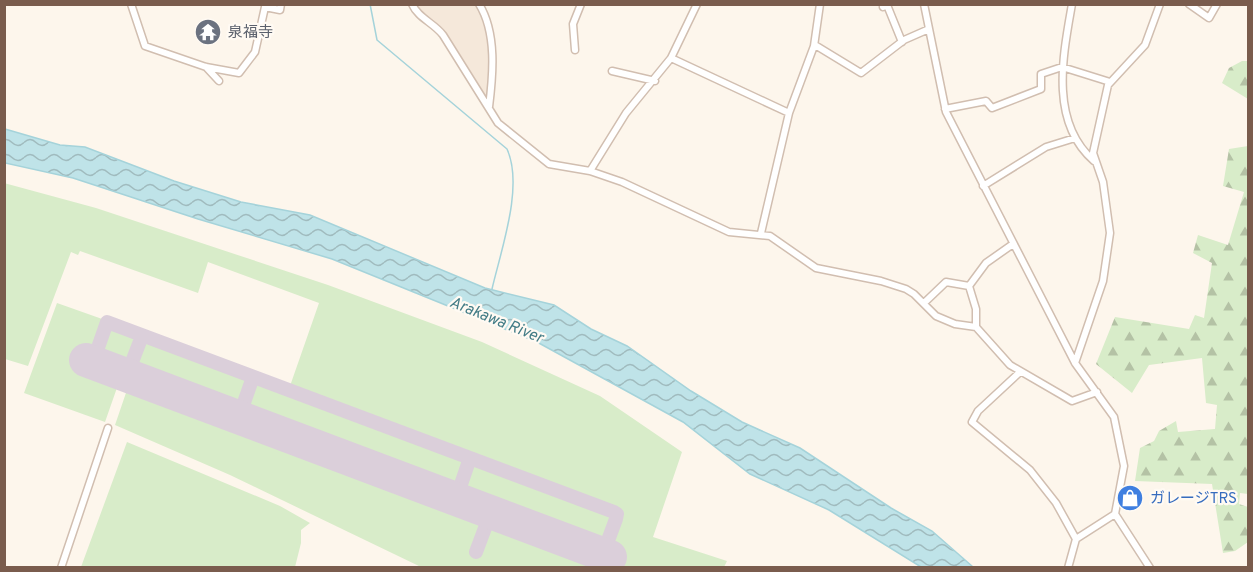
<svg xmlns="http://www.w3.org/2000/svg" width="1253" height="572" viewBox="0 0 1253 572" font-family="Overpass,'Noto Sans JP',sans-serif">
  <style>
    .residential { fill: #f5e8da }
    .grass { fill: #d8ecc9 }
    .forest { fill: url(#forest-firs) }
    .water { fill: url(#water-waves); stroke: #a5d3da; stroke-width: 1.5 }
    .lines { fill: none; stroke-linecap: round; stroke-linejoin: round }
    .stream { stroke: #a5d3da; stroke-width: 1.5 }
    .taxiway { stroke: #dbcfda; stroke-width: 14 }
    .runway { stroke: #dbcfda; stroke-width: 34 }
    .minor-casing { stroke: #d1beb0; stroke-width: 9 }
    .minor { stroke: #fff; stroke-width: 6 }
    .labels { text-anchor: middle; stroke-width: 4.5; stroke-linejoin: round; paint-order: stroke }
    .worship-label { font-size: 15px; fill: #5b616d; stroke: #fffaf3; text-anchor: start }
    .shop-label { font-size: 15px; fill: #366cbe; stroke: #fffaf3; text-anchor: start }
    .water-label { font-size: 16px; font-style: italic; fill: #437c86; stroke: #fffaf3 }
  </style>
  <defs>
    <pattern id="forest-firs" width="22" height="20" patternUnits="userSpaceOnUse" patternTransform="scale(1.5)"><rect width="22" height="20" fill="#d8ecc9"/><path d="M5 1l3.5 6h-7zM16 11l3.5 6h-7z" fill="#b4c2a5"/></pattern>
    <pattern id="water-waves" width="16" height="10" patternUnits="userSpaceOnUse" patternTransform="scale(1.5)"><rect width="16" height="10" fill="#bfe3e8"/><path d="M0 5q4-4 8 0t8 0" fill="none" stroke="#a0bbbe"/></pattern>
  </defs>
  <rect width="100%" height="100%" fill="#fdf6ec"/>
  <path class="residential" d="M412,5H479L490,27L489,108L443,35Z"/>
  <path class="grass" d="M4,183L96,208L328,285L482,342L600,396L682,452L653,537L727,561L724,567H421L230,475L115,425L128,387L609,565L616,549L610,547L623,511L290,386L319,303L208,262L198,293L80,251L78,255L71,252L28,366L5,359Z
    M57,303L105,320L93,352L87,350L81,370L119,382L105,422L24,393Z
    M109,328L135,336L125,363L100,355Z
    M145,341L247,381L236,406L135,367Z
    M256,384L464,460L454,488L246,411Z
    M127,442L280,506L310,523L301,530V543L295,567H81Z
    M472,463L612,516L601,544L463,491Z"/>
  <path class="forest" d="M1242,61H1248V99L1222,83L1229,68Z
    M1248,146V494L1240,493L1239,504L1248,507V542L1235,551L1223,553L1212,484L1135,481L1140,448L1154,441L1159,431L1176,421L1178,432L1215,429L1217,405L1206,403L1202,358L1149,365L1132,393L1096,364L1115,317L1189,329L1195,315L1204,318L1212,263L1193,253L1198,235L1228,245L1244,192L1223,186L1229,149Z"/>
  <path class="water" d="M5,129L60,145L85,147L174,181L241,202L310,215L485,288L554,305L591,329L627,346L691,391L742,422L800,448L891,508L932,531L973,567H921L829,510L750,474L683,422L537,342L332,259L198,219L73,178L5,163Z"/>
  <g class="lines">
    <path class="stream" d="M370,4L377,40L507,149C524,186 501,250 492,289"/>
    <path class="taxiway" d="M93,362L107,322L614,512L617,514L616,519L603,554
      M127,375L142,336
      M239,417L253,377
      M456,499L470,458
      M476,552L491,512"/>
    <path class="runway" d="M86,360L610,557"/>
    <defs>
      <path id="minor" d="M131,4L145,46L206,67L239,73L255,52L265,7L280,10L281,4
        M412,4C418,18 434,23 443,35L498,123L549,164L590,171L622,182L729,232L770,236L816,268L881,281L906,289L914,294L936,316L955,324L976,327
        M479,4C497,33 493,75 489,107
        M924,4L946,112L1075,363L1114,417L1124,466L1115,514L1150,568
        M1072,4C1063,55 1049,122 1094,161
        M1189,4L1209,18L1217,4
        M883,7L887,5L902,42
        M815,45L861,73L904,40L929,29
        M575,50L573,24L581,4
        M671,58L789,113
        M206,67L219,81
        M612,71L655,81
        M945,109L986,101L992,108L1041,89V74L1062,67L1110,82
        M590,171L626,113L671,58L697,4
        M983,186L1046,147L1075,138
        M761,233L789,113L814,46L820,4
        M969,286L976,309V327L1010,365L1072,401L1097,392
        M969,286L986,263L1013,244
        M924,303L946,282L969,286
        M1075,363L1103,281L1110,233L1103,182L1093,153L1108,85L1145,45L1160,4
        M1020,372L978,411L972,422L1030,470L1056,503L1076,539
        M61,568L108,428
        M1068,568L1076,539L1115,514"/>
    </defs>
    <use href="#minor" class="minor-casing"/>
    <use href="#minor" class="minor"/>
  </g>
  <defs>
    <symbol id="temple-disc" viewBox="-11 -11 22 22"><circle r="9.5" fill="#6b7280" stroke="#fffaf3"/><path d="M0-6L5-2H3V0L6.5 2.5H4V6H1.5V3h-3V6H-4V2.5H-6.5L-3 0V-2H-5Z" fill="#fff"/></symbol>
    <symbol id="shop-disc" viewBox="-11 -11 22 22"><circle r="9.5" fill="#3f7fe0" stroke="#fffaf3"/><path d="M-5-2.5h2.3a2.7 3.5 0 0 1 5.4 0H5L5.5 6h-11ZM-1.5-2.5h3a1.5 2.3 0 0 0-3 0Z" fill="#fff"/></symbol>
  </defs>
  <g fill-rule="evenodd">
    <use href="#temple-disc" x="193" y="17" width="30" height="30"/>
    <use href="#shop-disc" x="1115" y="483" width="30" height="30"/>
  </g>
  <g class="labels">
    <g class="worship-label">
      <text x="228" y="37">泉福寺</text>
    </g>
    <g class="shop-label">
      <text x="1150" y="503">ガレージTRS</text>
    </g>
    <g class="water-label">
      <text transform="translate(497 319) rotate(22)" y="6">Arakawa River</text>
    </g>
  </g>
  <rect width="1253" height="572" fill="none" stroke="#7a5c4d" stroke-width="12"/>
</svg>
